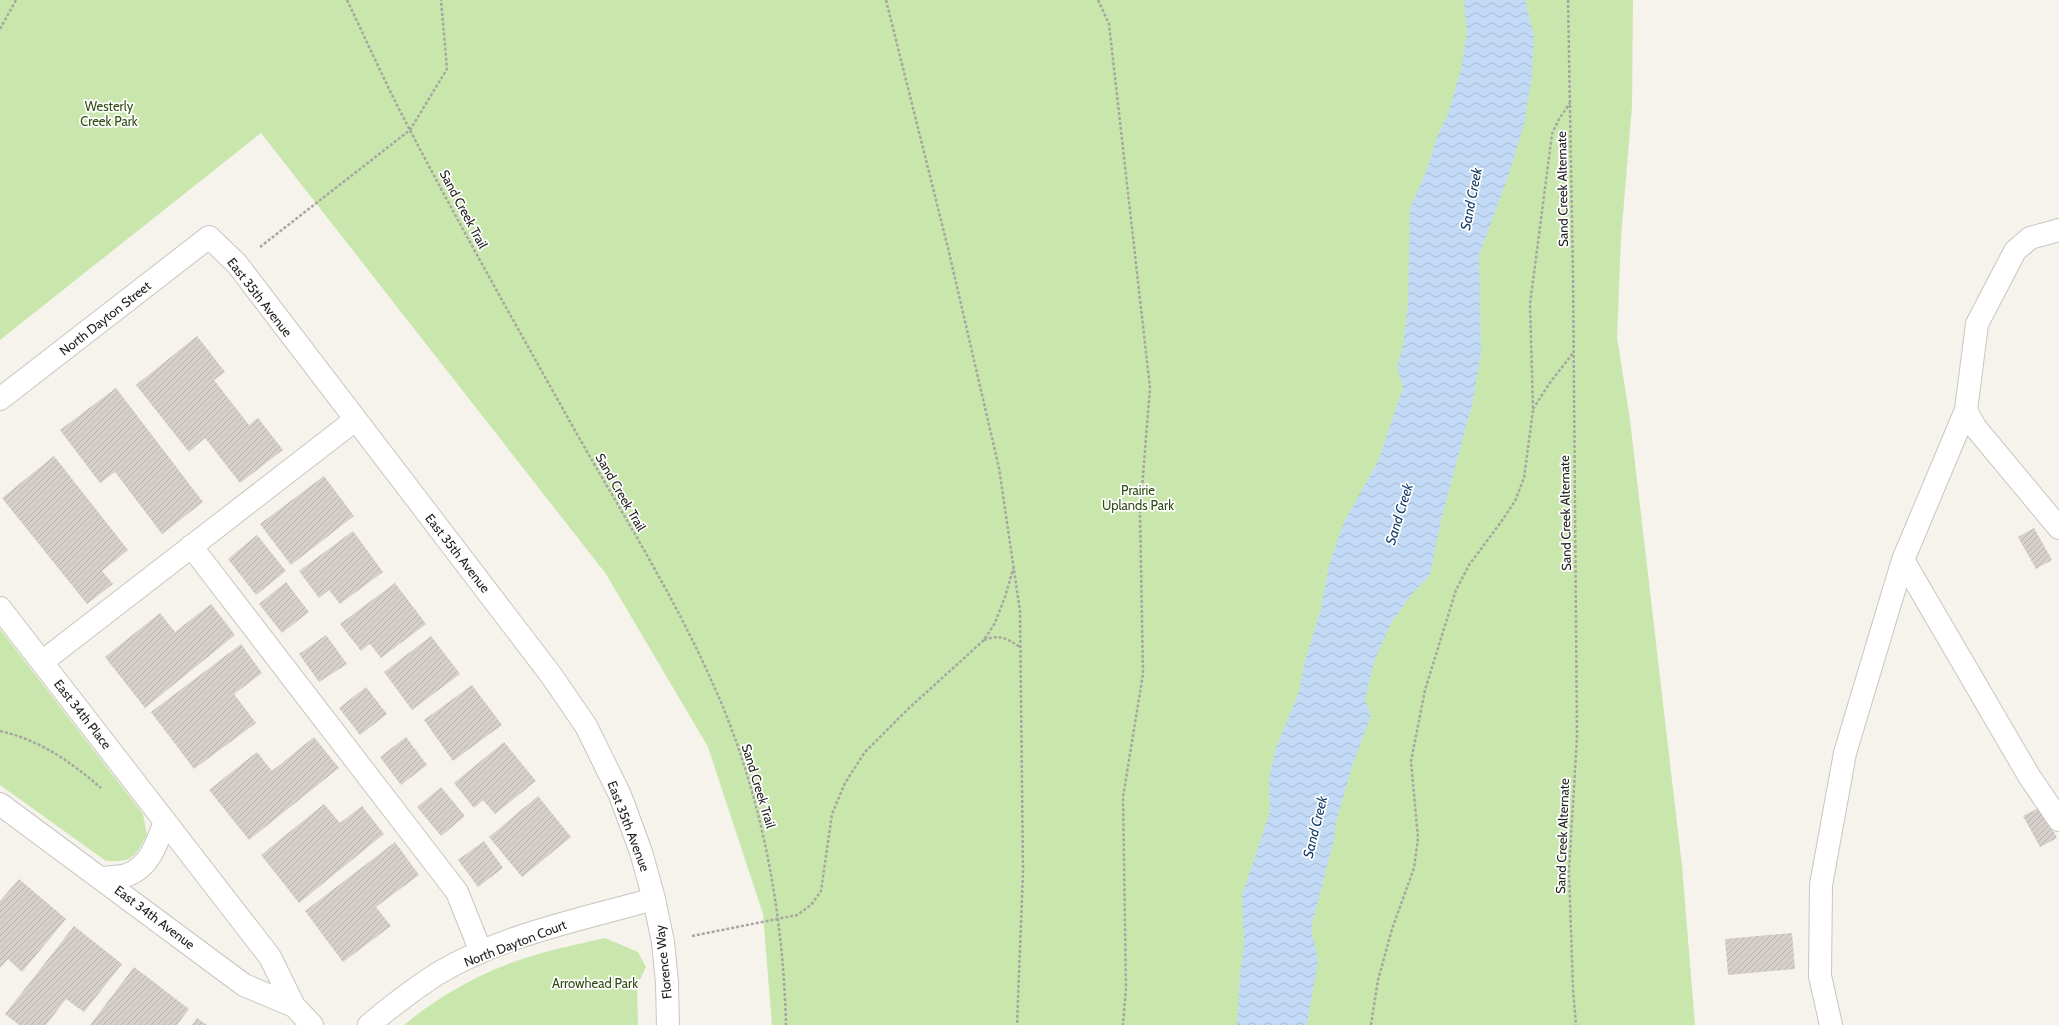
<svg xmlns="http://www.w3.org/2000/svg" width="2059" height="1025" viewBox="0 0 2059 1025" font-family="Cabin,sans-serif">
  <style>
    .green { fill: #c9e7ac }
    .water { fill: url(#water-waves) }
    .building { fill: url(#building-hatch) }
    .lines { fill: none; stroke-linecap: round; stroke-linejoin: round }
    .minor-casing { stroke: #c8c6bf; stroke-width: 24 }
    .path { stroke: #a8a6a1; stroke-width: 2.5; stroke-dasharray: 3 2; stroke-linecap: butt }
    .minor { stroke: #fff; stroke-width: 22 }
    .labels { text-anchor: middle; stroke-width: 3.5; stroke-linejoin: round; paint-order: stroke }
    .park-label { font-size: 13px; fill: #334c12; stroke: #fff }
    .street-label { font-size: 13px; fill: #232220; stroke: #fff }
    .water-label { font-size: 14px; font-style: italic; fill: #133c68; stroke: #fff }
  </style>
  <defs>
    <pattern id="water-waves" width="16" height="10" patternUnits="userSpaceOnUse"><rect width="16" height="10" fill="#c2daf6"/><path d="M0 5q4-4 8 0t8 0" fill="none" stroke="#a6bbd3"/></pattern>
    <pattern id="building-hatch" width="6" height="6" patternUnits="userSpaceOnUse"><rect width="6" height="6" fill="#d6cfcc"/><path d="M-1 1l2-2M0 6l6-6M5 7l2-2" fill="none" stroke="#b7b1af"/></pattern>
  </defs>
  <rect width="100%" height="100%" fill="#f5f3ec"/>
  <path class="green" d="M0,0H1633L1632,106L1621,238L1617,337L1630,420L1682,866L1695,1025H772L763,914L708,747L606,574L261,133L0,340Z
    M0,629L143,814L147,835C134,858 133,862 106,861L0,785Z
    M605,938L638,952L646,967L637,986L638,1025H404C444,992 493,966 542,953C563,947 584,943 605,938Z"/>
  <path class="water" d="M1464,0H1525L1534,36L1532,75L1524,124L1509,174L1479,255L1481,353L1473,401L1441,520L1430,575L1411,595L1391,623L1374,662L1365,700L1371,715L1353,764L1336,822L1334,839L1311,928L1318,960L1307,1025H1237L1240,974L1244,944L1242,895L1270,812L1269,777L1276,748L1299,692L1304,664L1321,609L1329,565L1344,522L1378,461L1403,388L1397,367L1403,345L1408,305L1410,208L1426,172L1437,137L1449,111L1461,69L1467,31Z"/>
  <path class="building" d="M197,336L225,372L214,380L249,425L258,418L283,450L240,483L205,438L189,452L136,385Z
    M116,388L203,502L162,534L115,472L100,483L60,430Z
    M54,456L128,550L102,571L113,584L87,604L2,498Z
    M324,476L354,516L291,565L260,524Z
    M2034,528L2052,560L2036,569L2018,537Z
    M353,531L383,572L340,604L329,590L319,598L299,571Z
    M257,535L286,571L256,595L228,559Z
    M286,582L309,612L282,633L259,604Z
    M395,583L426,624L381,658L370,644L361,651L340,624Z
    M211,604L235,635L145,708L105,657L160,613L175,632Z
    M326,635L347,664L319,682L299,654Z
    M431,636L460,674L412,710L384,672Z
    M241,644L262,673L234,694L256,723L194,769L151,712Z
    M472,685L502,725L453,761L424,720Z
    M366,687L387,714L360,735L339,708Z
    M314,737L339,768L249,840L209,790L257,752L272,771Z
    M406,737L427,765L401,785L380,757Z
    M504,742L536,781L495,814L483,800L474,808L454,783Z
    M441,787L465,816L441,836L417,807Z
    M538,796L571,837L522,877L489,837Z
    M324,804L340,823L362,806L384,834L299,903L261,855Z
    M2040,807L2057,838L2040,847L2023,816Z
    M484,841L503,868L478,887L458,860Z
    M395,842L419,875L376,907L391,926L343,962L305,911Z
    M19,879L66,919L22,972L8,959L0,968V901Z
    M74,926L122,964L84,1012L66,999L46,1025H19L5,1014Z
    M1792,933L1795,969L1728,975L1725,939Z
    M134,967L189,1009L177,1025H90Z
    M197,1018L207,1025H192Z"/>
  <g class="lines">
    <defs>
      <path id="minor" d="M2059,230L2030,238L2015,251L1977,324L1966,410L1975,427L2059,528
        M0,399L209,237L237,264L551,675L586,726L620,795L641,852L654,899L663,942L667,983L668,1025
        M1966,410L1903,560L2029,776L2059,820
        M191,546L457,892L481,952
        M0,608L270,957L294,1006
        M42,662L355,420
        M0,804L244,985L294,1006L312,1025
        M102,878C110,877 119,877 127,875C150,867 158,841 165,821
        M369,1025C390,1007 414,989 437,974C502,935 582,919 654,899
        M1831,1025L1820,976L1821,885L1845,753L1903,560"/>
    </defs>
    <use href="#minor" class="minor-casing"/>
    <path class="path" d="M347,0C368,44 388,89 411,132C460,226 512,318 564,411C614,501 671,589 713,684C761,790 783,909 786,1025
      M886,0L948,248L999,468L1020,611L1023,872L1017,1025
      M1098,0L1109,24L1150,388L1140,513L1143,674L1123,797L1126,988L1123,1025
      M1568,0L1573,274L1577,737L1569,871L1573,989L1576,1025
      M0,29L16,0
      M260,247L410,130L447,69L441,0
      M1533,409L1549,384L1573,353
      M984,640C1000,634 1006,638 1020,647
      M0,731C40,740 71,762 101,788
      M692,936L797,915L811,905L821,891L832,814L845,783L865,752L908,709L984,640L995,623L1005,597L1014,566
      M1371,1025L1378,980L1392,929L1414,868L1418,838L1411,761L1425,690L1456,590L1469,565L1501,522L1515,501L1524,478L1533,410L1530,304L1552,134L1559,119L1570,103"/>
    <use href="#minor" class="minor"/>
  </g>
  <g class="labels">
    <g class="park-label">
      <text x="109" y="111">Westerly<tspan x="109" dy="15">Creek Park</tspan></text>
      <text x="1138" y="495">Prairie<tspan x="1138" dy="15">Uplands Park</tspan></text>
      <text x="595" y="988">Arrowhead Park</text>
    </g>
    <g class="street-label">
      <text transform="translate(1562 189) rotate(-91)" y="5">Sand Creek Alternate</text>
      <text transform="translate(464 209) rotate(62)" y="5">Sand Creek Trail</text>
      <text transform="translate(260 297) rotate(52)" y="5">East 35th Avenue</text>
      <text transform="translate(105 318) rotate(-38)" y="5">North Dayton Street</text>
      <text transform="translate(621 492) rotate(60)" y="5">Sand Creek Trail</text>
      <text transform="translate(1565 513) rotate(-91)" y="5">Sand Creek Alternate</text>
      <text transform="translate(458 553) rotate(52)" y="5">East 35th Avenue</text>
      <text transform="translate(83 714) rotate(52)" y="5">East 34th Place</text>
      <text transform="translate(759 786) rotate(73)" y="5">Sand Creek Trail</text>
      <text transform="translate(629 826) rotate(69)" y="5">East 35th Avenue</text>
      <text transform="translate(1562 836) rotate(-88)" y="5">Sand Creek Alternate</text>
      <text transform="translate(155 917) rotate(37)" y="5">East 34th Avenue</text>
      <text transform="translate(515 943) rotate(-21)" y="5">North Dayton Court</text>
      <text transform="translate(663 962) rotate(-96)" y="5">Florence Way</text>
    </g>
    <g class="water-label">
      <text transform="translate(1471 199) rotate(-79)" y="5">Sand Creek</text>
      <text transform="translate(1399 514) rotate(-73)" y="5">Sand Creek</text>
      <text transform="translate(1315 827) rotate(-76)" y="5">Sand Creek</text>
    </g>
  </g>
</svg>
